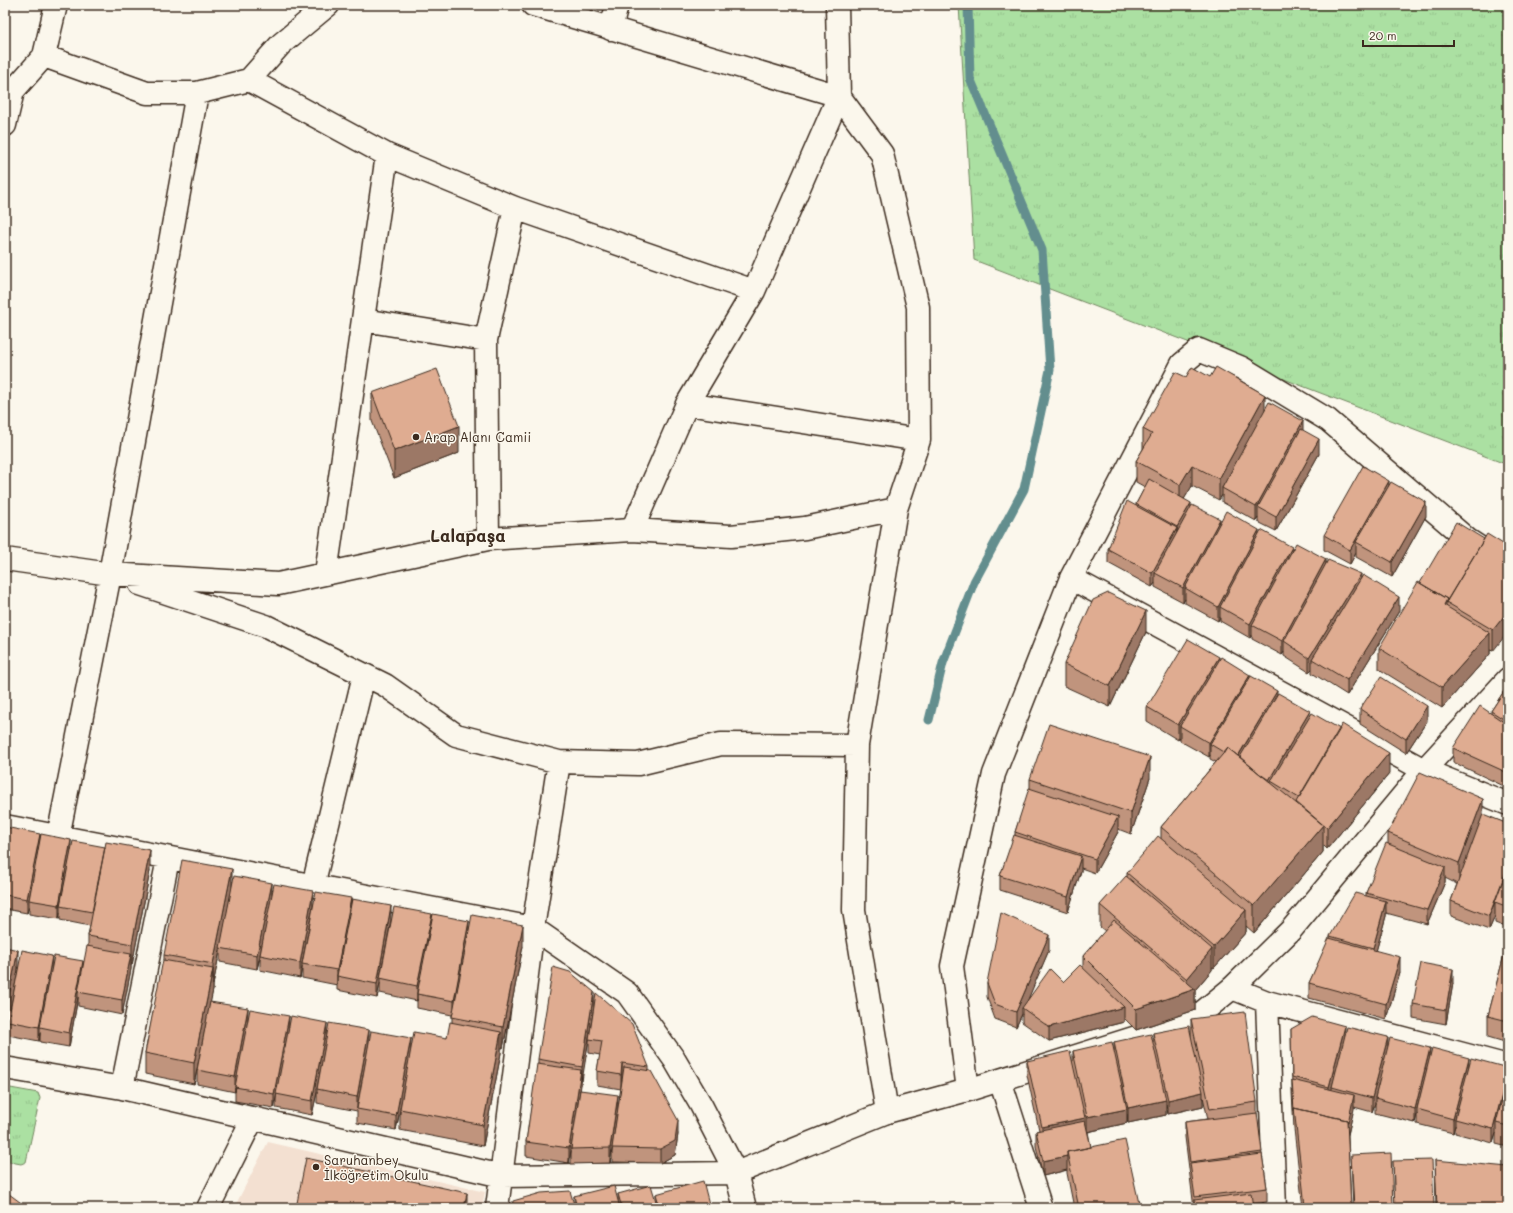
<svg xmlns="http://www.w3.org/2000/svg" width="1513" height="1213" viewBox="0 0 1513 1213" font-family="Mali,sans-serif">
  <style>
    .built { fill: #f3e0d1 }
    .grass { fill: url(#grass-tufts); stroke: #738560 }
    .lines { fill: none; stroke-linecap: round; stroke-linejoin: round }
    .stream { stroke: #648e8e; stroke-width: 9 }
    .street-casing { stroke: #3b2a1e; stroke-width: 25 }
    .secondary-casing { stroke: #3b2a1e; stroke-width: 25 }
    .street { stroke: #fbf7ec; stroke-width: 22 }
    .secondary { stroke: #fbf7ec; stroke-width: 22 }
    .wall { fill: #c0947d; stroke: #3b2a1e; fill-rule: evenodd }
    .shaded-wall { fill: #9c7866; stroke: #3b2a1e }
    .building { fill: #dfac91; stroke: #3b2a1e }
    .poi-dot { fill: #3b2a1e; stroke: #fbf7ec; stroke-width: 1.5 }
    .labels { text-anchor: middle; stroke-width: 3; stroke-linejoin: round; paint-order: stroke }
    .poi-label { font-size: 13px; fill: #3b2a1e; stroke: #fbf7ec; text-anchor: start }
    .district-label { font-size: 17px; font-weight: bold; fill: #3b2a1e; stroke: #fbf7ec }
  </style>
  <defs>
    <pattern id="grass-tufts" width="24" height="20" patternUnits="userSpaceOnUse"><rect width="24" height="20" fill="#abe0a2"/><path d="M3 7l-1-3M5 7V3M7 7l1-3M15 17l-1-3M17 17v-4M19 17l1-3" fill="none" stroke="#94c08b"/></pattern>
  </defs>
  <rect width="100%" height="100%" fill="#fbf7ec"/>
  <filter id="ink" filterUnits="userSpaceOnUse"><feTurbulence type="fractalNoise" baseFrequency=".025" numOctaves="2"/><feDisplacementMap in="SourceGraphic" scale="8" xChannelSelector="R" yChannelSelector="G"/><feConvolveMatrix kernelMatrix="1 2 1 2 8 2 1 2 1" color-interpolation-filters="sRGB"/></filter>
  <g filter="url(#ink)">
    <path class="built" d="M268,1142L485,1192L482,1208H234Z"/>
    <path class="grass" d="M959,5H1508V465L974,260Z
      M5,1087L38,1093L40,1098L26,1162L21,1164L5,1161Z"/>
    <g class="lines">
      <path class="stream" d="M929,720L943,663L974,582L1024,489L1050,370L1042,250L970,78L968,5"/>
      <defs>
        <path id="street" d="M533,5L839,96L754,291L687,404L632,530
          M837,5L839,96L882,154L918,307L919,440L896,509L857,745L854,910L887,1112
          M611,29L617,5
          M44,56L147,93H197L249,80L281,44L328,5
          M249,80L387,155L515,208L754,291
          M5,125L13,91L44,56L56,5
          M363,320L486,340
          M687,404L919,440
          M488,539L486,340L515,208
          M5,559L110,574L278,584L488,539L632,530L731,536L805,528L896,509
          M326,573L387,155
          M1071,578L1424,770L1508,804
          M140,584L266,626L385,685L456,735L559,762L638,764L721,744L857,745
          M5,826L533,928L627,993L674,1059L701,1105L736,1173L745,1208
          M58,837L110,574L197,93
          M313,886L364,675
          M1232,988L1267,1002L1508,1066
          M1267,1002L1275,1208
          M5,1068L122,1088L502,1176L736,1173
          M122,1088L168,859
          M968,1090L952,966L994,774L1071,578L1182,364L1199,350L1242,368L1328,420L1468,540L1508,566
          M208,1208L253,1118
          M497,1208L533,928L559,762"/>
        <path id="secondary" d="M1000,1080L1041,1208
          M736,1173L887,1112L968,1090L1194,1019L1232,988L1291,930L1424,770L1508,679"/>
      </defs>
      <use href="#street" class="street-casing"/>
      <use href="#secondary" class="secondary-casing"/>
      <use href="#street" class="street"/>
      <use href="#secondary" class="secondary"/>
    </g>
    <path class="wall" d="M1186,377L1265,408L1303,431L1319,454L1276,531L1258,522V518L1256,521L1222,502V495L1219,500L1192,486L1184,499L1191,507L1220,523L1259,534L1292,551L1326,563L1361,578L1399,611L1347,695L1312,673V669L1309,672L1284,656V652L1282,655L1252,639V635L1250,638L1220,621V617L1218,621L1185,603V599L1183,602L1155,587V583L1152,587L1108,563V549L1136,506V504L1145,487L1136,482V461L1143,449V429Z
      M372,393L459,453L394,478L372,421Z
      M1389,484L1426,516L1392,577L1356,557V553L1350,564L1324,550V535Z
      M1484,539L1508,547L1493,651L1490,650V654L1442,708L1379,669V648Z
      M1146,632L1110,707L1064,686V664Z
      M1219,660L1310,715L1389,774L1327,849L1323,845V852L1254,933L1246,926V932L1214,968L1212,967V970L1195,990V1010L1136,1030L1124,1018V1022L1049,1041L1022,1022V1014L1016,1027L995,1019L987,997V983L1049,950L1028,998L1063,982L1083,968V956L1105,931L1100,927V905L1127,877V873L1161,839V827L1216,762L1210,759V755L1209,757L1180,741V737L1178,740L1147,721V707Z
      M1508,685V788L1453,762V748L1491,714V711Z
      M1360,709L1427,721L1406,753L1360,724Z
      M1150,778L1131,834L1118,829V832L1095,873L1081,868V871L1068,912L1000,890V876L1015,835V832L1030,789V779Z
      M1483,815L1508,824V928L1495,923V916L1489,930L1451,916V901L1457,884L1445,878V882L1427,924L1386,913V916L1376,951L1400,972L1386,1019L1309,998V983L1330,938V936L1366,896V893L1388,844V833Z
      M5,827L40,840L71,848L150,871L132,965H131V969L122,1015L78,1006V997L69,1047L40,1042V1033L39,1041L8,1035V1021L17,977L5,1036L18,971L52,966L83,970L88,946V936L90,926L60,920V912L59,919L29,914V906L27,913L5,909Z
      M232,888L272,893L313,904L351,908L391,920L469,927L523,946L503,1048H501V1053L483,1146L400,1130V1111L396,1130L357,1123V1111L317,1103V1092L312,1115L276,1108V1096L274,1108L235,1101V1088V1092L197,1084V1070L194,1084L145,1074V1053L164,960V955ZM220,950V962L257,969L260,958V970L300,978L302,967V978L337,985V983V990L377,998L380,983V993L417,1001V999V1008L452,1015V1023L447,1038L411,1049L369,1043L289,1029L248,1019L210,1002L213,990V985Z
      M1508,940V1043L1488,1037V1016Z
      M1453,983L1446,1024L1413,1018V1004Z
      M594,1006L649,1067V1071L678,1134L675,1155L660,1163L612,1162V1149L610,1163L571,1164V1151L569,1163L526,1156V1142L538,1064V1059ZM589,1039V1053L600,1055L597,1071V1085L621,1089L618,1109L580,1090L581,1081Z
      M1191,1019L1257,1102V1117L1262,1154L1267,1188V1202L1252,1204L1253,1208H1194L1185,1137V1122L1208,1119L1203,1097V1106L1168,1114L1166,1104V1115L1128,1123L1127,1114V1123L1088,1132L1091,1147L1140,1208H1074L1067,1173V1170L1043,1176L1036,1146V1131L1039,1130L1027,1075V1061H1073V1051H1114V1042H1153V1033L1191,1038Z
      M1291,1029L1345,1036L1469,1066L1508,1068V1147L1496,1144V1133L1493,1143L1455,1133V1125L1453,1133L1417,1124V1114L1415,1123L1375,1113V1103L1372,1112L1354,1107L1348,1135L1351,1208H1303L1294,1129L1292,1092Z
      M1351,1155L1393,1208H1353Z
      M1435,1160L1508,1208H1436Z
      M1393,1161L1434,1208H1395Z
      M618,1194L656,1202V1194L710,1208H512L574,1205V1196L618,1201Z"/>
    <path class="shaded-wall" d="M1265,395V416L1222,488V495L1219,500V479Z
      M1303,421V435L1258,507V518L1256,521V507Z
      M459,426V453L394,478V451Z
      M1319,439V454L1276,531V517Z
      M1192,465V486L1180,506V485Z
      M1389,481V495L1356,542V553L1350,564V550Z
      M1426,502V516L1392,577V562Z
      M1191,503V517L1177,541V527Z
      M1220,519V534L1185,588V599L1183,602V588Z
      M1177,528V542L1155,573V583L1152,587V573Z
      M1259,530V544L1220,607V617L1218,621V607Z
      M1292,547V561L1252,625V635L1250,638V624Z
      M1326,559V573L1284,641V652L1282,655V641Z
      M1361,574V588L1312,659V669L1309,672V658Z
      M1399,597V611L1347,695V680Z
      M1447,599V603L1446,602V622L1444,605Z
      M1146,611V632L1110,707V686Z
      M1508,611V632L1493,651V630Z
      M1490,633V654L1442,708V687Z
      M1219,657V671L1180,726V737L1178,740V725Z
      M1250,675V689L1210,744V755L1209,757V743Z
      M1277,691V706L1242,764L1236,760Z
      M1427,706V721L1406,753V739Z
      M1310,711V725L1271,781V791L1269,794V780Z
      M1389,753V774L1327,849V828Z
      M1150,757V778L1131,834V813Z
      M1483,799V821L1459,884V863Z
      M1118,817V832L1095,873V859Z
      M1323,825V852L1254,933V906Z
      M40,834V848L29,900V906L27,913V899Z
      M71,840V854L60,906V912L59,919V905Z
      M150,850V871L132,965V944Z
      M1081,856V871L1068,912V897Z
      M1445,867V882L1427,924V910Z
      M232,869V890L213,985V964Z
      M272,883V898L257,969V955Z
      M313,891V906L302,964V967L300,978V963Z
      M351,898V913L337,976V985V970Z
      M1386,901V916L1373,962V948Z
      M1495,902V916L1489,930V916Z
      M391,906V920L380,978V983L377,998V984Z
      M1246,910V932L1214,968V947Z
      M432,914V928L417,994V1001V986Z
      M469,921V935L454,1015V1001Z
      M523,925V946L503,1048V1027Z
      M1049,935V950L1024,1009L1022,1008V1014L1016,1027V1012Z
      M1212,949V970L1195,990V1010L1136,1030V1009L1187,992V979Z
      M18,950V971L5,1036V1015Z
      M131,954V969L122,1015V1000Z
      M52,956V970L40,1027V1033L39,1041V1027Z
      M1400,957V972L1386,1019V1004Z
      M83,961V976L78,992V997L69,1047V1033Z
      M213,969V990L194,1084V1063Z
      M1453,969V983L1446,1024V1010Z
      M594,992V1007L582,1081V1067Z
      M1124,1007V1022L1049,1041V1027Z
      M248,1008V1023L235,1092V1077Z
      M289,1016V1030L274,1108V1094Z
      M327,1023V1037L317,1089V1092L312,1115V1101Z
      M1345,1026V1041L1332,1087V1092L1329,1101V1087Z
      M369,1030V1045L357,1109V1097Z
      M501,1032V1053L483,1146V1125Z
      M1388,1037V1052L1375,1098V1103L1372,1112V1098Z
      M411,1038V1052L396,1130V1116Z
      M1430,1048V1062L1417,1109V1114L1415,1123V1109Z
      M1469,1058V1072L1455,1119V1125L1453,1133V1119Z
      M622,1063V1077L621,1089V1075Z
      M581,1070V1085L569,1163V1148Z
      M1508,1071V1085L1496,1123V1133L1493,1143V1129Z
      M1203,1092V1106L1168,1114V1100Z
      M618,1095V1110L610,1163V1148Z
      M1354,1095V1109L1347,1138V1123Z
      M1166,1100V1115L1128,1123V1108Z
      M1127,1109V1123L1087,1132V1117Z
      M1085,1118V1132L1042,1142V1127Z
      M678,1120V1134L675,1155L660,1163V1149Z
      M1067,1156V1170L1043,1176V1161Z
      M467,1193V1208H464Z"/>
    <path class="building" d="M1192,367L1210,377L1216,367L1265,395L1219,479L1192,465L1180,485L1136,461L1152,434L1143,429L1175,372L1186,377Z
      M437,369L459,426L394,451L372,393Z
      M1269,402L1303,421L1256,507L1222,488Z
      M1301,429L1319,439L1276,517L1258,507Z
      M1363,466L1389,481L1350,550L1324,535Z
      M1149,479L1191,503L1177,527L1136,504Z
      M1391,482L1426,502L1392,562L1356,542Z
      M1127,501L1177,528L1152,573L1108,549Z
      M1192,505L1220,519L1183,588L1155,573Z
      M1226,511L1259,530L1218,607L1185,588Z
      M1456,522L1484,539L1447,601V599L1420,583Z
      M1261,530L1292,547L1250,624L1220,607Z
      M1487,534L1508,547V611L1493,630L1446,602Z
      M1296,543L1326,559L1282,641L1252,625Z
      M1328,560L1361,574L1309,658L1284,641Z
      M1363,575L1399,597L1347,680L1312,659Z
      M1418,582L1447,599L1444,605L1490,633L1442,687L1379,648Z
      M1108,593L1146,611L1110,686L1064,664L1093,600Z
      M1188,639L1219,657L1178,725L1147,707Z
      M1221,657L1250,675L1209,743L1180,726Z
      M1251,676L1277,691L1238,756L1228,748L1225,753L1210,744Z
      M1381,677L1427,706L1406,739L1360,709Z
      M1508,685V722L1491,711Z
      M1278,693L1310,711L1269,780L1260,774L1240,757Z
      M1480,706L1508,725V773L1453,748Z
      M1312,713L1340,729L1299,798L1271,781Z
      M1049,724L1150,757L1131,813L1030,779Z
      M1342,724L1389,753L1327,828L1296,802Z
      M1228,748L1323,825L1254,906L1161,827Z
      M1420,772L1483,799L1459,863L1388,833Z
      M1029,788L1118,817L1095,859L1015,832Z
      M1483,814L1508,824V866L1489,916L1451,901Z
      M5,827L40,834L27,899L5,895Z
      M41,834L71,840L59,905L29,900Z
      M1014,835L1081,856L1068,897L1000,876Z
      M1158,836L1246,910L1214,947L1127,873Z
      M73,841L105,847L92,912L60,906Z
      M106,842L150,850L132,944L88,936Z
      M1386,843L1445,867L1427,910L1366,893Z
      M182,860L232,869L213,964L164,955Z
      M1508,867V907L1495,902Z
      M234,876L272,883L257,955L220,948Z
      M1126,876L1212,949L1187,979L1100,905Z
      M274,884L313,891L300,963L260,955Z
      M316,892L351,898L337,970L302,964Z
      M1355,893L1386,901L1373,948L1330,936Z
      M352,899L391,906L377,984L337,976Z
      M394,907L432,914L417,986L380,978Z
      M1001,913L1049,935L1016,1012L995,1004L987,983Z
      M433,914L469,921L454,1001L417,994Z
      M472,915L523,925L503,1027L452,1017Z
      M1114,920L1195,989L1136,1009L1083,956Z
      M1329,938L1400,957L1386,1004L1309,983Z
      M1508,940V1021L1488,1016Z
      M87,946L131,954L122,1000L78,992Z
      M5,947L18,950L5,1015Z
      M22,950L52,956L39,1027L8,1021Z
      M54,956L83,961L69,1033L40,1027Z
      M163,960L213,969L194,1063L145,1053Z
      M1421,963L1453,969L1446,1010L1413,1004Z
      M1080,965L1124,1007L1049,1027L1022,1008L1050,969L1063,982Z
      M553,967L570,972L594,992L582,1067L538,1059Z
      M596,993L632,1024L649,1067L622,1063L621,1075L597,1071L602,1041L589,1039Z
      M210,1002L248,1008L235,1077L197,1070Z
      M250,1009L289,1016L274,1094L235,1087Z
      M1245,1012L1257,1102L1210,1109L1191,1019Z
      M291,1016L327,1023L312,1101L276,1094Z
      M1312,1017L1345,1026L1329,1087L1292,1077L1291,1029Z
      M450,1022L501,1032L483,1125L400,1109L414,1032L447,1038Z
      M329,1023L369,1030L357,1097L317,1089Z
      M1189,1026L1203,1092L1168,1100L1153,1033Z
      M1347,1027L1388,1037L1372,1098L1332,1087Z
      M371,1031L411,1038L396,1116L357,1109Z
      M1151,1034L1166,1100L1128,1108L1114,1042Z
      M1390,1038L1430,1048L1415,1109L1375,1098Z
      M1112,1042L1127,1109L1087,1117L1073,1051Z
      M1432,1048L1469,1058L1453,1119L1417,1109Z
      M1070,1051L1085,1118L1042,1127L1027,1061Z
      M1471,1058L1508,1068V1071L1493,1129L1455,1119Z
      M537,1064L581,1070L569,1148L526,1142Z
      M624,1067L651,1071L678,1120L675,1141L660,1149L612,1148Z
      M1508,1077V1126L1496,1123Z
      M1292,1080L1354,1095L1348,1123L1347,1120L1294,1108V1111Z
      M580,1090L618,1095L610,1148L571,1149Z
      M1294,1108L1347,1120L1351,1208L1305,1206Z
      M1257,1113L1262,1152L1190,1162L1185,1122Z
      M1085,1121L1091,1147L1067,1152V1156L1043,1161L1036,1131Z
      M1125,1140L1140,1208H1079L1067,1152Z
      M1391,1153L1393,1208H1354L1351,1155Z
      M1262,1154L1267,1188L1195,1197L1190,1163Z
      M306,1158L467,1193L464,1208H296Z
      M1432,1160L1434,1208H1395L1393,1161Z
      M1435,1160L1508,1167V1208H1437Z
      M703,1181L710,1208H660L656,1194Z
      M651,1185L658,1208H622L618,1194Z
      M614,1186L620,1208H577L574,1196Z
      M5,1191L28,1208H5Z
      M570,1191L575,1208H512L513,1201L541,1193Z
      M1251,1193L1253,1208H1195L1194,1200Z"/>
  </g>
  <g class="poi-dot">
    <circle cx="416" cy="437" r="4"/>
    <circle cx="316" cy="1167" r="4"/>
  </g>
  <g class="labels">
    <g class="poi-label">
      <text x="424" y="442">Arap Alanı Camii</text>
      <text x="324" y="1165">Saruhanbey<tspan x="324" dy="15">İlköğretim Okulu</tspan></text>
    </g>
    <g class="district-label">
      <text x="468" y="542">Lalapaşa</text>
    </g>
  </g>
  <rect width="1513" height="1213" fill="none" stroke="#fbf7ec" stroke-width="20"/>
  <rect x="10" y="10" width="1493" height="1193" fill="none" stroke="#3b2a1e" stroke-width="1.5" filter="url(#ink)"/>
  <path d="M1363 40v6h91v-6" fill="none" stroke="#3b2a1e" stroke-width="2"/>
  <text x="1369" y="40" font-size="12" fill="#3b2a1e" stroke="#fbf7ec" stroke-width="3" paint-order="stroke">20 m</text>
</svg>
